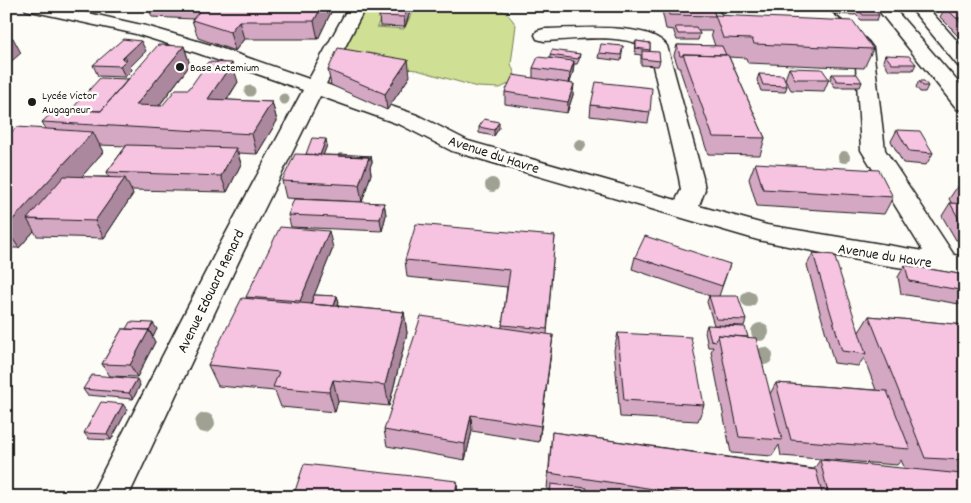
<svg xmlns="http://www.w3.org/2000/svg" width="971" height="503" viewBox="0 0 971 503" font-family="Dekko,sans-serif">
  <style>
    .green { fill: #cfdf93; stroke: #767e58 }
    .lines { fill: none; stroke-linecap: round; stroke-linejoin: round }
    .minor-casing { stroke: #1c1c1c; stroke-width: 3 }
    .minor { fill: #fdfcf7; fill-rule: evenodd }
    .tree { fill: #9fa192 }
    .wall { fill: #d4a8c2; stroke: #1c1c1c; fill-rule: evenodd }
    .shaded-wall { fill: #ac889e; stroke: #1c1c1c }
    .building { fill: #f6c3e1; stroke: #1c1c1c }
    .poi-dot { fill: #1c1c1c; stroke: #fdfcf7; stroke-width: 2 }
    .labels { text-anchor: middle; stroke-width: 5; stroke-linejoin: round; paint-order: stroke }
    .far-poi-label { font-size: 12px; fill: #1c1c1c; stroke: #fdfcf7; text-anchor: start }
    .street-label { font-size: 15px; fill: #1c1c1c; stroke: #fdfcf7 }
  </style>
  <rect width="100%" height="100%" fill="#fdfcf7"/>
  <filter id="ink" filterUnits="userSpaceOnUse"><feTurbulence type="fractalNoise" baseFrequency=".02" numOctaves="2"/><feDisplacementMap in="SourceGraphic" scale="10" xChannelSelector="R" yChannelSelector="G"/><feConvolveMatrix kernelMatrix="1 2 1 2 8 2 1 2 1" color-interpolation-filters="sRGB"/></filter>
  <g filter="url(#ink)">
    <path class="green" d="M363,6H385L377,27L404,29L413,11C429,6 484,2 499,9C507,12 511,18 516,25L511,64L517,80L500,88L477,87L417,70L367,64L351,59L344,47Z"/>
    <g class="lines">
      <defs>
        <path id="minor" d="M24,6H57L146,26L211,45L309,79L349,6H366L326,84L417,115L468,141L676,200L681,190L679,178L649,49C623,32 574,40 544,41L537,39L535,35L537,31L544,29C572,29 650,21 667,46L703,178L705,190L699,206L767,225L923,251L861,150L855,49L819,20L739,19L725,16L715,6H734L739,9L810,10L808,6H825C839,23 861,30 873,48L885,150L954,255L965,257V277L877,264L758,240L452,151L401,125L320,96L244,250L128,497H90L217,250L303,90L197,53L136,34L26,10Z
          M875,6H892L965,90V110L957,109Z
          M909,6H926L965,50V68L958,66Z"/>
      </defs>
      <use href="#minor" class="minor-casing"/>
      <use href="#minor" class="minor"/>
    </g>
    <g class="tree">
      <circle cx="250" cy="91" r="5.5"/>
      <circle cx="284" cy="99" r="5.5"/>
      <circle cx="580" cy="145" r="6"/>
      <circle cx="844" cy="157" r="6"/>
      <circle cx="492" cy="185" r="7"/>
      <circle cx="749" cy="299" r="8"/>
      <circle cx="760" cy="332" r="9"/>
      <circle cx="764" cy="356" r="9"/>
      <circle cx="205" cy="423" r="10"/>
    </g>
    <path class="wall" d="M148,6H334L318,39H244L235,51L198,38L192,20L193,19L152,17Z
      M383,6H412L405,27L380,26L379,16Z
      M661,6H712L715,16L873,49L864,68L748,63L746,58L729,57L765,138L760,155L708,154L680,70V67H678L674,55L677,45L715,46L711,34L712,31H698L700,34L698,40H677L674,32V30L666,29Z
      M831,6H854L857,9V8L879,15L877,20H861L855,14V15L834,14L830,9Z
      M929,6H961V7L964,8L963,6H965V43L952,30V28H951L940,17L945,8H930Z
      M636,41L650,43V51L660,61L658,66L641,65V55L635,54Z
      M184,46L190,65L159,106H162L189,89L238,82L227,100L272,102L277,121L257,154L238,153L241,164L227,192L131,190L133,194L104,238L37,236L34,231L19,248H6V137L46,129L42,122L71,110L128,79ZM99,145L126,146L107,172L109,177H81L103,152Z
      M623,46L621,61L598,58L599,53Z
      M146,51L130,67L132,70L125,77L98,76L93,65Z
      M580,54L579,60L577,64H574L573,72L570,83L573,95L567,113L505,104V92L533,78V68L550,58V55Z
      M885,55L916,64L913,70H889L883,61Z
      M789,68L829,79L824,91L791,90L785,79Z
      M328,70L410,76L387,110L331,85Z
      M759,74L787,86L785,92L761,91L757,80Z
      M832,74L862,82L860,87H835L830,80Z
      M919,81L928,86L925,92H920L916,87Z
      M591,105L650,112L648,123L590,116Z
      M479,127L499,128L494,136L479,133Z
      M897,130L933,153L926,165L903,163L891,141Z
      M327,145L323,155L371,156L372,162L370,167L371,174L362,202L286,198L282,181L306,154Z
      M755,163L893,197L884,214L757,206L749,179Z
      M957,187H965V240H956L942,216L950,203L952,204L949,199Z
      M384,203L386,215L382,231L291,227L288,215Z
      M555,236L547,334L551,352L539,442L472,431L465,460L387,446L384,430L502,327L507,287L407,277L405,260Z
      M333,248L314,295L337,296L339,302L338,306L404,312L407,333L389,406L338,401L335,412L281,407L275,391L218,386L208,365L247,299L246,297Z
      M813,253L859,332L869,316L965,325V497H598L587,495V497H549L550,490L547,489L552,432L814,469L820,460L905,469L901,460L897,465L781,456L779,445L772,456L731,453L711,352L713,347H708L705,332L707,325L748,337L770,394L776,383L876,390L864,358L858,366L834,363L807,265Z
      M635,257L730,264L719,296L746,320L744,326L714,325L707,302L709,296H710L632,269Z
      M905,265L965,275V305L901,294L898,277Z
      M122,329H157L152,337L155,342L137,377L110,376L102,364Z
      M618,333L704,405L698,421L620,417L614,350Z
      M140,385L133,399L87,395L83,389Z
      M127,410L111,440L89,439L84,433Z"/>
    <path class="shaded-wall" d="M322,6H334L318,39L314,21Z
      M408,6H412L405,27L404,17Z
      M239,21L244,39L235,51L230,32Z
      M13,38L21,53L6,66V44Z
      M141,41L146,51L130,67L132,70L125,77L120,66L122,59Z
      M184,46L190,65L144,125L136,105Z
      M408,60L410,76L387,110L385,94Z
      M574,61L573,72L569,84L570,73Z
      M232,63L238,82L214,119L208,99Z
      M574,84L573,95L567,113L568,102Z
      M272,102L277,121L257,154L252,134Z
      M499,122V128L494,136V130Z
      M93,132L103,152L44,220L27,219L34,231L19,248L6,229V227Z
      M326,139L327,145L320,164L319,158Z
      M236,148L241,164L227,192L221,176Z
      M371,156L372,162L370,167L371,174L362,202L359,185L369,157Z
      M125,178L133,194L104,238L95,221Z
      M384,203L386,215L382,231L380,219Z
      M329,231L333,248L305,318L300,301Z
      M337,296L339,302L335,317L333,310Z
      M404,312L407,333L389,406L385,385Z
      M153,323L157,329L153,337L149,330Z
      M149,330L155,342L137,377L130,365Z
      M553,335L551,352L539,442L541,426Z
      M137,379L140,385L133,399L129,393Z
      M333,380L338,401L335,412L329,392Z
      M123,404L127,410L111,440L107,434Z
      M471,415L472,431L465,460V444Z
      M457,481L458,497H455Z"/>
    <path class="building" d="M204,6H322L314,21H239L230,32L192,20Z
      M383,6H408L404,17L379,16Z
      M667,6H712L715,16L669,15Z
      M834,6H854L857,10L836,9Z
      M945,7L965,8V18H956Z
      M857,8H873L879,15H863Z
      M715,15L853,21L873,49L754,44L752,39L723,38Z
      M957,19H965V27Z
      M675,27H696L700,34H678Z
      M6,38H13L6,44Z
      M123,39L141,41L122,59H127L120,66L93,65Z
      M636,41L650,43V50L636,48Z
      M601,44L623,46L621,55L599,53Z
      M158,45L184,46L136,105L162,106L176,89H189L208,62L232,63L208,99L272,102L252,134L42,122L56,109L101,111Z
      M677,45L722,46L726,55L683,54V56H680Z
      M338,48L408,60L385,94L328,70Z
      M552,50L580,54L578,59L550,55Z
      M642,51L659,52L660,61L642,59Z
      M683,54L728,55L765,138L713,137Z
      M885,55L909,56L916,64H892Z
      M538,57L574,61L570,73L533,68Z
      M789,68L822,69L829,79H795Z
      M759,74L783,75L787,86L763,85Z
      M832,74H857L862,82L837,81Z
      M513,75L574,84L568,102L505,92Z
      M100,78L128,79L101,111L71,110Z
      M919,81H924L928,86H923Z
      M596,82L652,88L650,112L591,105Z
      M484,119L499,122L494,130L479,127Z
      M17,127L93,132L6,227V137Z
      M897,130L920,131L933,153L909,151Z
      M312,138L326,139L320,155L306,154Z
      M127,145L236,148L221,176L107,172Z
      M295,154L369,157L359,185L282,181Z
      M339,154L371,156L369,160V157L338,156Z
      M755,163L879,170L893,197L763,189Z
      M64,176L125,178L95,221L27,219Z
      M957,187H965V200Z
      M294,199L384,203L380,219L288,215Z
      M950,203L965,204V228H964Z
      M416,224L555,236L547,329L502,325L510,270L405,260Z
      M280,227L329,231L300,301L246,297Z
      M645,236L730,264L722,286L635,257Z
      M813,253L834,255L866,354L842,351Z
      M905,265L965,275V291L909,281Z
      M314,295L337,296L334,306L311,304Z
      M709,296H738L746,320L716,319Z
      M242,298L404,312L385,385L333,380L329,392L273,387L279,372L208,365Z
      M421,316L553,335L541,426L471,415L465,444L384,430Z
      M869,316L965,325V460L925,458Z
      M130,322L153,323L149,330H148H149L126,329Z
      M707,325L745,327L748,337L718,335L716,341L711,340Z
      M122,329L149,330L130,365L102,364Z
      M618,333L691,337L704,405L624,400Z
      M718,335L756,338L782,440L739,437Z
      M92,375L137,379L129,393L83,389Z
      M776,383L887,391L910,449L791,440Z
      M101,402L123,404L107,434L84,433Z
      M552,432L816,470L823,497H706L549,473Z
      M820,460L962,474L965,481V497H829Z
      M304,464L457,481L455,497H293Z
      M551,484L587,488V497H550Z"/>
  </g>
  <g class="poi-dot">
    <circle cx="180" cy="67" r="5"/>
    <circle cx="32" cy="102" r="5"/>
  </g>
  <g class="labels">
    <g class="far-poi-label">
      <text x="190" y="71">Base Actemium</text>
      <text x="42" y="99">Lycée Victor<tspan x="42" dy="14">Augagneur</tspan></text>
    </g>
    <g class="street-label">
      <text transform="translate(494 154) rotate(18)" y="5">Avenue du Havre</text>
      <text transform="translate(885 255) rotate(9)" y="5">Avenue du Havre</text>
      <text transform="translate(210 291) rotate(-64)" y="5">Avenue Edouard Renard</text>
    </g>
  </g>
  <rect width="971" height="503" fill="none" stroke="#fdfcf7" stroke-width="25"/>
  <rect x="12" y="12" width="946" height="478" fill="none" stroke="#1c1c1c" stroke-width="2" filter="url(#ink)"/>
</svg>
